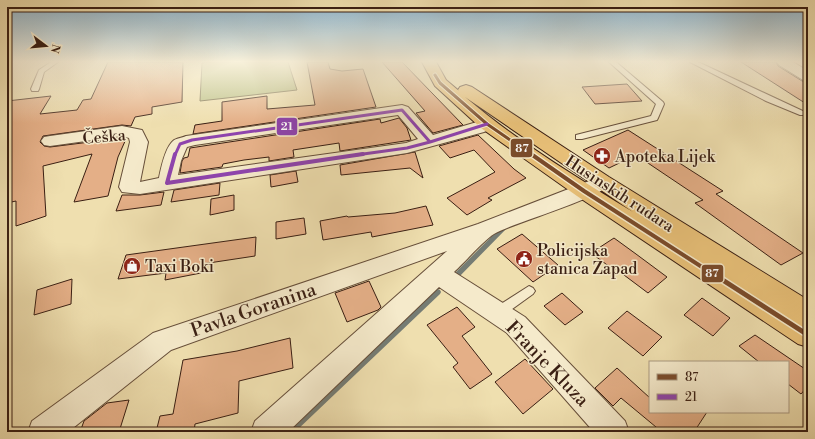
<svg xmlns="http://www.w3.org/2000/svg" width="815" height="439" viewBox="0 0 815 439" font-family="'Libre Bodoni',serif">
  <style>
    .green { fill: #bcc188; stroke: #7b704e }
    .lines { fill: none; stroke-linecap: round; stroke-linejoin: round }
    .stream { fill: #757c74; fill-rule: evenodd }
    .building { fill: #e4af87; stroke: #3a1f13 }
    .service-casing { stroke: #674f3a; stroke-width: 2 }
    .minor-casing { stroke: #674f3a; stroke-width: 2 }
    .primary-casing { stroke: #3a1f13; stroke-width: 2 }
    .service { fill: #f5eacb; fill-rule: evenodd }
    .minor { fill: #f5eacb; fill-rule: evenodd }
    .primary { fill: #e8c078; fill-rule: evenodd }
    .bus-1-far2-casing { stroke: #f5eacb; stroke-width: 5 }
    .bus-1-far1-casing { stroke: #f5eacb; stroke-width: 7 }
    .bus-1-casing { stroke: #f5eacb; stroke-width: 8 }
    .bus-2-far1-casing { stroke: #f5eacb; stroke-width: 5 }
    .bus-2-casing { stroke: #f5eacb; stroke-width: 7 }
    .bus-1-far2 { stroke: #7a4b2a; stroke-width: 3 }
    .bus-1-far1 { stroke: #7a4b2a; stroke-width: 4 }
    .bus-1 { stroke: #7a4b2a; stroke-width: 5 }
    .bus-2-far1 { stroke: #8e44ad; stroke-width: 3 }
    .bus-2 { stroke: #8e44ad; stroke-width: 4 }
    .labels { text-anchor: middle; stroke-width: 3; stroke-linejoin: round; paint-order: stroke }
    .street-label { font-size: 16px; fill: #3a1f13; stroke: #f5eacb }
    .poi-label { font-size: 16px; fill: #3a1f13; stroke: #f5eacb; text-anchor: start }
    .near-street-label { font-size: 19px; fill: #3a1f13; stroke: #f5eacb }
    .line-badge { stroke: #f5eacb; stroke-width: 1.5 }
    .badge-label { font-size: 11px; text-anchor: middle; font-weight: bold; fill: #fff }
  </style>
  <rect width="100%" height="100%" fill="#efdfaf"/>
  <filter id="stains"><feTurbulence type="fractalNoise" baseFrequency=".005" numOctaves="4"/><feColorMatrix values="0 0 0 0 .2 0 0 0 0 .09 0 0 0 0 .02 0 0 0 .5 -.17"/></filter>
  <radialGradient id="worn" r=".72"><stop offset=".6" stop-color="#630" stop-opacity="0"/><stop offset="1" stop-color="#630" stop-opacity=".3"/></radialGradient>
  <path class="green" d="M215,62H288L297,90L200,101L202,63Z"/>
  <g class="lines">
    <path class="stream" d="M503,225H505L508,227L456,280L454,281L452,280L451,278L452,276Z
      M438,289L440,290L441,292L440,294L295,432H285L286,429L436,290Z"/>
  </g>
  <path class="building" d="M108,62H183L182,102L152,107V114L135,117L131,126L122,125L43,136L40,142L44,146L50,147L122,138L126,139L118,157L108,196L74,202L92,154L43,166L46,216L16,226V201L7,203V101L51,96L40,114L77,110L83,100L91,99Z
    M307,62H328L330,69L342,71L363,69L376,107L193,134L195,125L222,121V102L267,96V109L315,105Z
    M382,62H402L463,125L433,133L416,113L425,111Z
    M741,62H776L778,66L802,81L808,82V105Z
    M627,84L642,101L595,104L582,87Z
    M399,118L407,128L411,140L340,151L339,143L293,150L294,157L269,161V157L244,160L223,164L222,167L180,173L182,161L184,158L188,157L190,148L380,119L381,123Z
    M628,130L723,191L716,194L803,253L781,265L695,203L703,200L636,155L609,168L583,150Z
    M478,135L514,169L526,178L488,198L492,200L467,215L447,198L495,172L474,150L450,158L439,146Z
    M415,152L423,178L410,168L341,175L340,165Z
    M296,171L298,182L271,187L270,175Z
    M220,183L219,195L171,202L174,190Z
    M164,192L161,205L116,211L122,195H140Z
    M234,195V210L210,215L211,199Z
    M426,206L433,225L372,237L371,232L323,240L320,221L347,216L348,217L395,213Z
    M304,218L306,234L276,239V222Z
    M522,234L558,265L533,282L497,249Z
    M256,237L255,256L202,264L201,273L165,280L166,273L118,279L126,255Z
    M614,238L636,254L667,277L648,293L616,269L614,270L591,253Z
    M72,279L71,304L34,315L37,290Z
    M369,281L381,307L378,310L347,322L335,293Z
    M562,293L583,312L565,325L544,306Z
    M702,298L730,318L713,336L684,315Z
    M457,307L475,327L462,336L492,374L470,389L453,367L458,363L427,325Z
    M627,311L662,337L643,356L608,328Z
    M755,335L808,371V386L801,394L788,384V362H759L739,346Z
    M290,338L293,368L239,381L238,413L195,424L194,432H156L160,416L173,414L183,360L237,351Z
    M525,359L553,389L523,414L495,382Z
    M617,368L650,398V412H707L694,432H662L621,398L613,406L595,388Z
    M129,400L119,432H80L84,421L107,403Z"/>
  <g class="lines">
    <defs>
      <path id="service" d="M51,62H58L44,72L39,89L38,91H32L31,89L39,70Z
        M609,62H616L663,102L664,104L658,118L657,120L582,139H576V135L651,116L656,104Z
        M690,62H698L807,113L803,115H800L766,101Z
        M529,286L533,288L535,291L533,294L501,317L497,318L493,317L491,313L493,309Z"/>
      <path id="minor" d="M777,62H793L808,71V81L803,80L779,65Z
        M402,105L408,107L433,135L487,119L493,120L495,124L493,128L484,132L407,153L140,194L122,192L119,187L130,142L129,138L122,136L50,146L44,145L41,141L44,137L50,136L122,126L142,130L148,142L140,182L159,178C161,168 165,148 173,141C176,138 182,138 186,136ZM398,115L418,139L406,143L178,175L181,161L187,147L195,145Z
        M602,176L609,178L612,182C601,199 517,221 494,234C484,240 464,263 454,272L525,317L625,421L629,432H594L507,333L439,287L288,432H251L255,421L447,251L171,350L68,432H28L32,421L153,333L478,224Z"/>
      <path id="primary" d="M422,62H436L446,80L459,91L458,90L460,87L466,85L472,87L609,177L808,300V347L798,344L577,196L481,128L435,86ZM465,97L633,212C576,177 517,141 465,97Z"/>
    </defs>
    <use href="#service" class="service-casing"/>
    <use href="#minor" class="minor-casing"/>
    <use href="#primary" class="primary-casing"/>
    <use href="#service" class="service"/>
    <use href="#minor" class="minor"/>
    <use href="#primary" class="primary"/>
    <defs>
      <path id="bus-1-far2" d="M435,75L440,83L487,124L532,155"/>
      <path id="bus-1-far1" d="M531,154L584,191L719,278"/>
      <path id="bus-1" d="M718,277L808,335"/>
      <path id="bus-2-far1" d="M430,142L487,124
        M175,155L180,144L192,140L402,110L430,142
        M356,155L407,148L430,142"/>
      <path id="bus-2" d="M175,154L167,183L363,154"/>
    </defs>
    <use href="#bus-1-far2" class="bus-1-far2-casing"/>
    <use href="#bus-1-far1" class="bus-1-far1-casing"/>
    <use href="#bus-1" class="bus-1-casing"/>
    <use href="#bus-2-far1" class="bus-2-far1-casing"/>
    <use href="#bus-2" class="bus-2-casing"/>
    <use href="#bus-1-far2" class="bus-1-far2"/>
    <use href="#bus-1-far1" class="bus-1-far1"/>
    <use href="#bus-1" class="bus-1"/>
    <use href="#bus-2-far1" class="bus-2-far1"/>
    <use href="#bus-2" class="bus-2"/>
  </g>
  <linearGradient id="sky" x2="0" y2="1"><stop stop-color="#8ab6d3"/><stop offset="0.5" stop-color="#f8f1db"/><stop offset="1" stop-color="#f8f1db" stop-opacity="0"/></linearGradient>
  <rect width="815" height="123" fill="url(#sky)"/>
  <defs>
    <symbol id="pharmacy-disc" viewBox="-11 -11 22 22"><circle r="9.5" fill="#8f2418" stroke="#f5eacb"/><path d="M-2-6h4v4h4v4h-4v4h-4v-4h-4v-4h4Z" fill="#fff"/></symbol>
    <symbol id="civic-disc" viewBox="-11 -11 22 22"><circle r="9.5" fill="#8f2418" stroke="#f5eacb"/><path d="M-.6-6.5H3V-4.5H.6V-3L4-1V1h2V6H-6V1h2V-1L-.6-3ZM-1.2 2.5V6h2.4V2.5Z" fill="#fff"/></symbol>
    <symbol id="shop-disc" viewBox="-11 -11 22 22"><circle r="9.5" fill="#8f2418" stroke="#f5eacb"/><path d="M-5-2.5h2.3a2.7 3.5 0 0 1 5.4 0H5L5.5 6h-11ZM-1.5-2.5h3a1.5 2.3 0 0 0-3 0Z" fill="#fff"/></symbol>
  </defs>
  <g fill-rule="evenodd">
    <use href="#pharmacy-disc" x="592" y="146" width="20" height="20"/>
    <use href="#civic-disc" x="514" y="249" width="20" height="20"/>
    <use href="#shop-disc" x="122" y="256" width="20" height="20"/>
  </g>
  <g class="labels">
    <g class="street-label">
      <text transform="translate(104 136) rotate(-5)" y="6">Češka</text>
      <text transform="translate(620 193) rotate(33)" y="6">Husinskih rudara</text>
    </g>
    <g class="poi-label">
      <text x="615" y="162">Apoteka Lijek</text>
      <text x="537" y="256">Policijska<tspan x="537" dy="18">stanica Zapad</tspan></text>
      <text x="145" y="272">Taxi Boki</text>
    </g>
    <g class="near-street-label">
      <text transform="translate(253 309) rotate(-19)" y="7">Pavla Goranina</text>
      <text transform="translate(548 363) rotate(46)" y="7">Franje Kluza</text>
    </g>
  </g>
  <g class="line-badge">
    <rect x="276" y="117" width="22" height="19" rx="4" fill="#8e44ad"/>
    <rect x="510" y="138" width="23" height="20" rx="4" fill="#7a4b2a"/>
    <rect x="701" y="264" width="23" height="19" rx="4" fill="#7a4b2a"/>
  </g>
  <g class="badge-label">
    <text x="287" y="130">21</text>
    <text x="522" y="152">87</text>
    <text x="712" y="277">87</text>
  </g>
  <rect width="815" height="439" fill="none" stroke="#efdfaf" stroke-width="24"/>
  <rect x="8" y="8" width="799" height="423" fill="none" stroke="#3a1f13" stroke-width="2"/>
  <rect x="12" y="12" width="791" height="415" fill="none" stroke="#3a1f13"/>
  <rect x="649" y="361" width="140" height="52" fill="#f5eacb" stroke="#aa9981"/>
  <rect x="657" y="374" width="20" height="6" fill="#7a4b2a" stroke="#aa9981"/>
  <text x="685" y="381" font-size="12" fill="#3a1f13">87</text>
  <rect x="657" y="394" width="20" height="6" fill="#8e44ad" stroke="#aa9981"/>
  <text x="685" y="401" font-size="12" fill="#3a1f13">21</text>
  <g transform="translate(46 46) rotate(106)" stroke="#f5eacb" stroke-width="3" paint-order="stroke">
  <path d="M0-3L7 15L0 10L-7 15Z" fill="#3a1f13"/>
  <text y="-6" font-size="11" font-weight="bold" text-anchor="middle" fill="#3a1f13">N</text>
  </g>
  <rect width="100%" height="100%" filter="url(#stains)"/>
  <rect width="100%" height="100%" fill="url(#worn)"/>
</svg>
